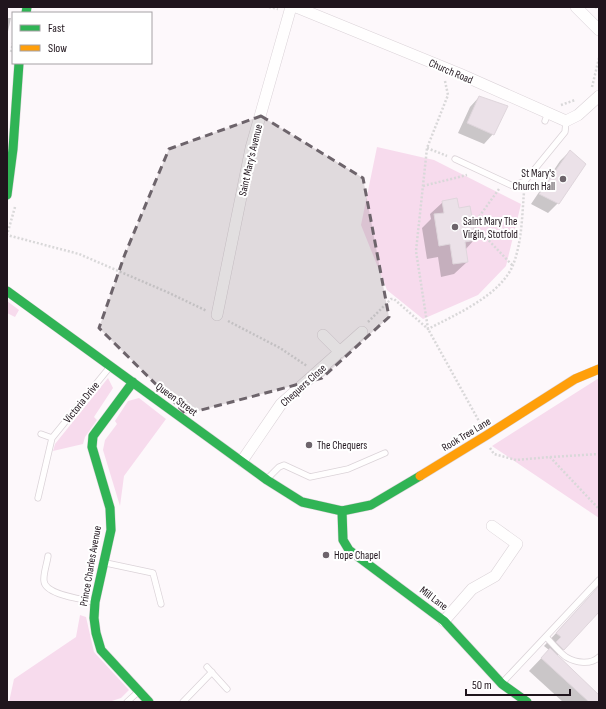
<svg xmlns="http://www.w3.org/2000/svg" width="606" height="709" viewBox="0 0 606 709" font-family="'Sofia Sans Condensed',sans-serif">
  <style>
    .green { fill: #f7dbed }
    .shadow { fill: #0003 }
    .building { fill: #ebe1e8; stroke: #dfd6dc }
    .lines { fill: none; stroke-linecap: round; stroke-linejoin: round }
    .lane-casing { stroke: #dbd3d8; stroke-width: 7 }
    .street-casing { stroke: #dbd3d8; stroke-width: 12 }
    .fast-casing { stroke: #dbd3d8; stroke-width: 10 }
    .slow-casing { stroke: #dbd3d8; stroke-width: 10 }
    .path { stroke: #d9d8d9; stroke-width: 2.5; stroke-dasharray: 2 2; stroke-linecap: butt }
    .lane { stroke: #fffefe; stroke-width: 5.5 }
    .street { stroke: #fffefe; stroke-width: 11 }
    .fast { stroke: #30b455; stroke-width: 9 }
    .slow { stroke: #ff9f0a; stroke-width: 9 }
    .marked { fill: #6d646b; fill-opacity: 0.2; stroke: #6d646b; stroke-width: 3; stroke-dasharray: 8 5; stroke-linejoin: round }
    .poi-dot { fill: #6d646b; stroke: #fff; stroke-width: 1.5 }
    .labels { text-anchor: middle; stroke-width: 4; stroke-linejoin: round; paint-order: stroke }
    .street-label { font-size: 11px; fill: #20151d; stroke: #fff }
    .poi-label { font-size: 11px; fill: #20151d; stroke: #fff; text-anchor: start }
  </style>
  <rect width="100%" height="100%" fill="#fdf8fb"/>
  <path class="green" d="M377,147L434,160L521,204L506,266L478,295L423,319L387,290L361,225Z
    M7,301L19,310L15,317L7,313Z
    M108,378L113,388L94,417L97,420L85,437L83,444L53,451L55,444Z
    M599,378V518L492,446Z
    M139,398L166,419L124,476L120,506L103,450L105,440L117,424L115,421L128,401Z
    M80,615L86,617L94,652L129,690L121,698L109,702H9L14,679L76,637Z"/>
  <path class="shadow" d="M7,18H11L7,36Z
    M479,97L493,134L484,144L458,133L470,107Z
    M570,151L558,203L548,213L531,204L560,161Z
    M443,202L458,209L474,240L465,250L467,262L454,274L441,277L438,257L427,259L422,228L431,219L430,214Z
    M599,587V610L557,656L599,696V702H563L529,671L549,650L544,646Z"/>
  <path class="building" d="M479,96L508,106L494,135L467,123Z
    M570,150L586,164L559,204L539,194Z
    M457,198L459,208L470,206L476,240L465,242L468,262L453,264L450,244L439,246L434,214L444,213L442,201Z
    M599,586V612L564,650L556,642L561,637L556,633Z
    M550,648L599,695V702H589L541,658Z"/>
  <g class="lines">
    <defs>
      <path id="lane" d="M545,121L548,113
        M455,159L513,186L525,181L565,132L566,121
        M41,434L52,438
        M267,479L279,467L284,465L310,477L348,469L385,453
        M38,498L52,438L109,368
        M48,556C47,564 43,574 44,581C45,595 83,599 94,602
        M106,563L153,573L161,604
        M546,637C552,643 559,652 566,657C576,663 591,665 599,657
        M207,667L227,689
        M503,682L599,580
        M127,702L138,692
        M183,702L212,672"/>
      <path id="street" d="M296,7L460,74L566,121L578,115L599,96
        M576,7L599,30
        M217,315L251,148L291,7
        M323,335L340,352
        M242,461L281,404L362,332
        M444,621L472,589L495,576L517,544L492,526"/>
      <path id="fast" d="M26,13L27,7
        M7,195L13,149L19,63
        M7,291L267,480L302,502L342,511L371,505L420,476
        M133,382L93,436L92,447L110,508L111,530L95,602L94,618L96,633L101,650L149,702
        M342,511L343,540L349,550L444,621L502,684L527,702"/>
      <path id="slow" d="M420,476L487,435L575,379L599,369"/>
    </defs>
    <use href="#lane" class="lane-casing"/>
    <use href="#street" class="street-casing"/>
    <use href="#fast" class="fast-casing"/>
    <use href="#slow" class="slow-casing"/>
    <path class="path" d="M269,7L278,9
      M595,7L599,9
      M11,52L13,43
      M445,81L448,95L427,148L416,251L428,329L480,423
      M592,87L599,58
      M561,105L575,100
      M427,148L447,156
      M423,186L467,175
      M499,189L476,221V227L513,266
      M15,207L7,235L79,254L167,292L207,311
      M228,321L280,348L307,366
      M368,322L391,299H394L428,329C455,315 501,295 513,265C522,242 522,216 524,192
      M490,448L494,454L516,460L550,457L599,509
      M550,457L599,454"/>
    <use href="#lane" class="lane"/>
    <use href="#street" class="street"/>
    <use href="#fast" class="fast"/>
    <use href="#slow" class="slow"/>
  </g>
  <path class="marked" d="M261,116L363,178L389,317L322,378L186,414L99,328L125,254L169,149Z"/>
  <g class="poi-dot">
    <circle cx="563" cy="179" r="4"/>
    <circle cx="455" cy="227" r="4"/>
    <circle cx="309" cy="445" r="4"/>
    <circle cx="326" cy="555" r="4"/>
  </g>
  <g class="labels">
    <g class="street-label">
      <text transform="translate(451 71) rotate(23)" y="4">Church Road</text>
      <text transform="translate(250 160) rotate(-77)" y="4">Saint Mary's Avenue</text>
      <text transform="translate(303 385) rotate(-42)" y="4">Chequers Close</text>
      <text transform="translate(177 399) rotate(36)" y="4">Queen Street</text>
      <text transform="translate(81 402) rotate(-51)" y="4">Victoria Drive</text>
      <text transform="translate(466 434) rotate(-31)" y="4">Rook Tree Lane</text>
      <text transform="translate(90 566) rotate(-80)" y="4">Prince Charles Avenue</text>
      <text transform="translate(434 598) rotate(37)" y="4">Mill Lane</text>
    </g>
    <g class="poi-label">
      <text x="555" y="177" text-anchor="end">St Mary's<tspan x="555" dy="13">Church Hall</tspan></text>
      <text x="463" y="225">Saint Mary The<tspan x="463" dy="13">Virgin, Stotfold</tspan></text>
      <text x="317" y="449">The Chequers</text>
      <text x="334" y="559">Hope Chapel</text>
    </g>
  </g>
  <rect width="606" height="709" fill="none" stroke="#20151d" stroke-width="16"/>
  <rect x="12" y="12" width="140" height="52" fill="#ffffff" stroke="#a6a1a5"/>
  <rect x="20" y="25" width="20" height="6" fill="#30b455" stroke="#a6a1a5"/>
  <text x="48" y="32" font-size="12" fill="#20151d">Fast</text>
  <rect x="20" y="45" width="20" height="6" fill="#ff9f0a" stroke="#a6a1a5"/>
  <text x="48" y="52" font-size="12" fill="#20151d">Slow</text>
  <path d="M466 689v6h104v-6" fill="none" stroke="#20151d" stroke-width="2"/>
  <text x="472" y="689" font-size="12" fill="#20151d" stroke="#ffffff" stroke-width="3" paint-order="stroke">50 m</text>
</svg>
